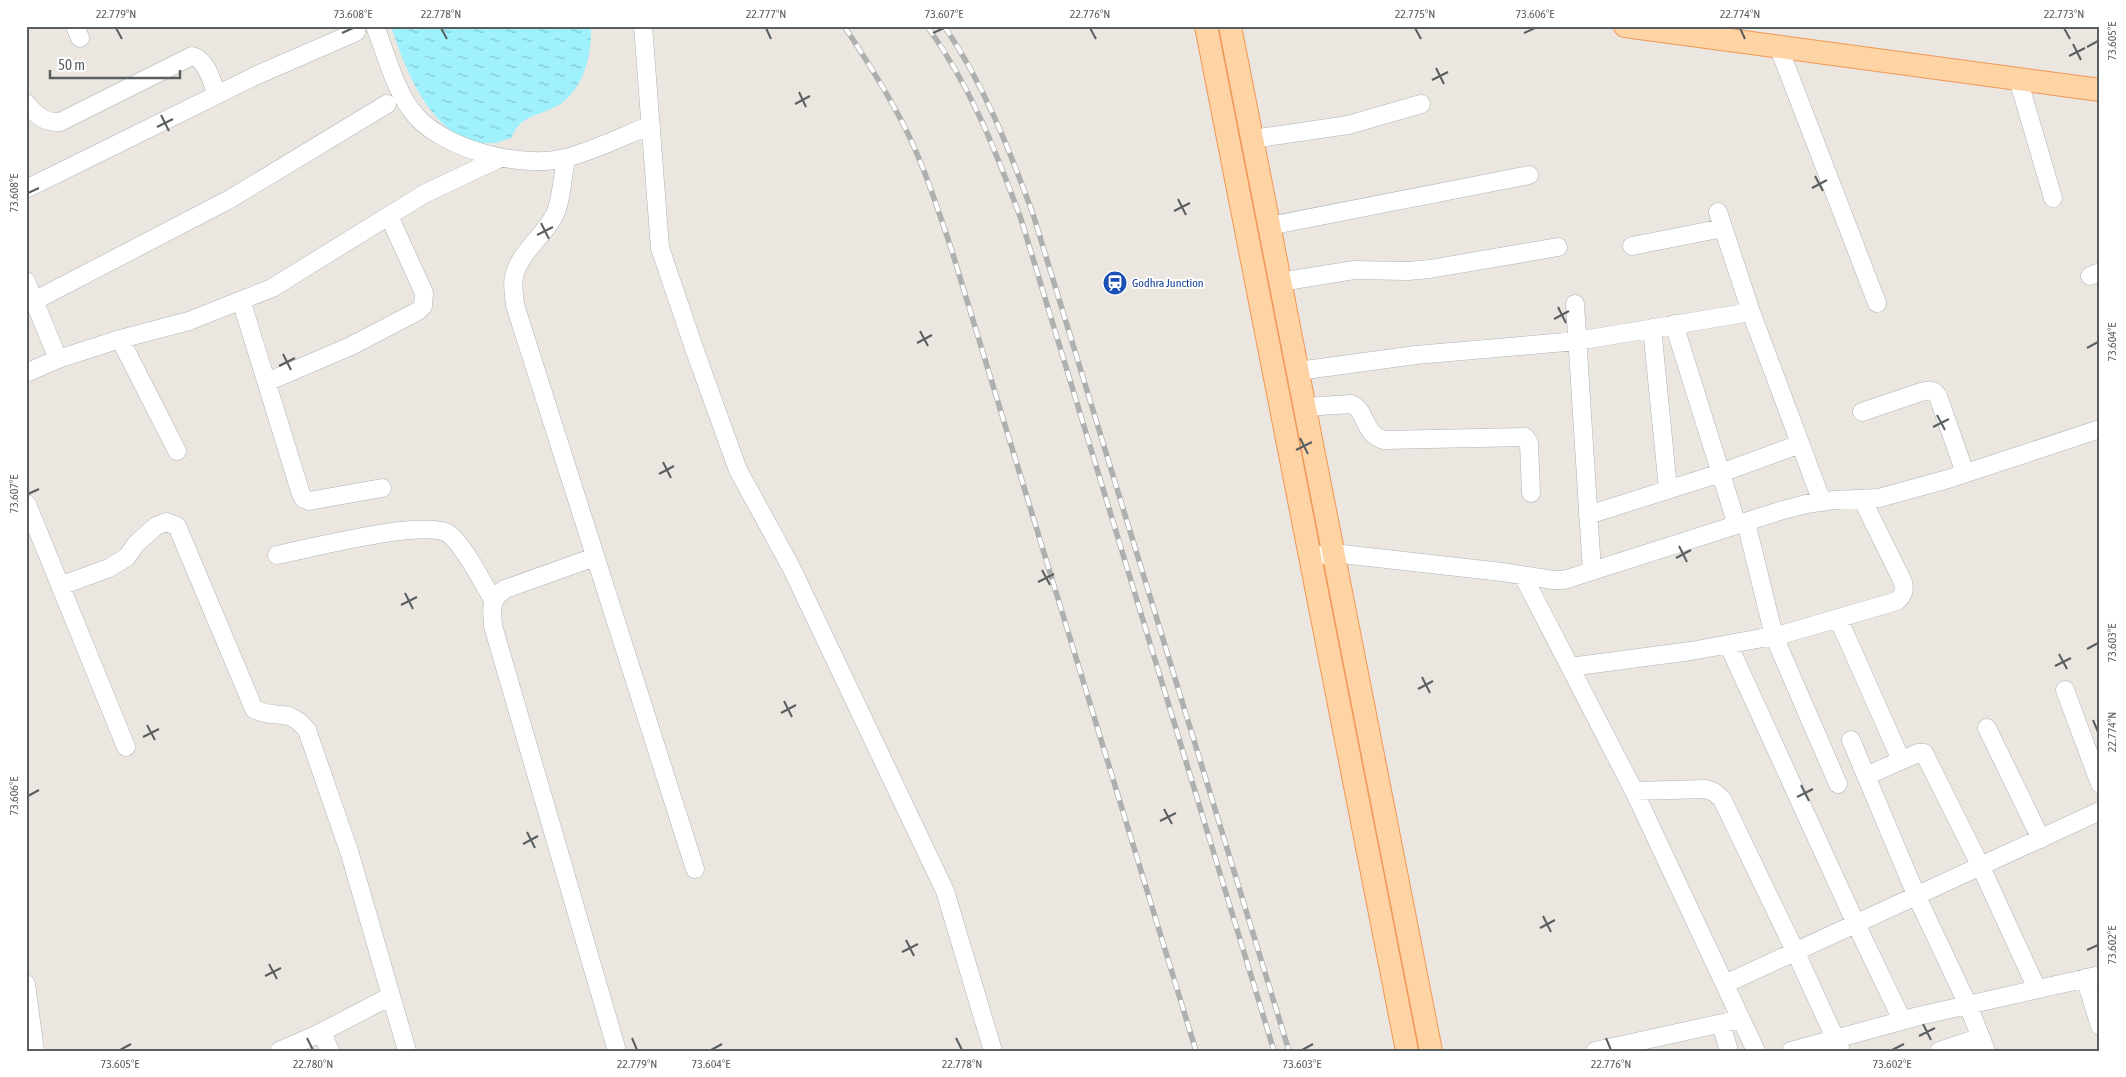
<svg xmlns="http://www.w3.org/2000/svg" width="2126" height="1077" viewBox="0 0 2126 1077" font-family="'Asap Condensed',sans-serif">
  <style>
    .water { fill: url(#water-ripples) }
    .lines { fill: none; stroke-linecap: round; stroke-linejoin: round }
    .minor-casing { stroke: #aeb4b6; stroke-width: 19 }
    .major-casing { stroke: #ef9756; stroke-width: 24 }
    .minor { stroke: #fff; stroke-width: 18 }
    .major { stroke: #fed4a4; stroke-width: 22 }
    .rail-casing { stroke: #aeafaf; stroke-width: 5.5 }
    .rail { stroke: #fff; stroke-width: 4; stroke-dasharray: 11; stroke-linecap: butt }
    .ticks { fill: none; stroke: #595f61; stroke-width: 2 }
    .labels { text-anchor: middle; stroke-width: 4; stroke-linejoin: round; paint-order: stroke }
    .transit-label { font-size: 12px; fill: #164399; stroke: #fff; text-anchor: start }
    .neatline { fill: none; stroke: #595f61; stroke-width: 2 }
    .ticks-label { font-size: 12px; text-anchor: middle; fill: #595f61 }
  </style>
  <defs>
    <pattern id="water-ripples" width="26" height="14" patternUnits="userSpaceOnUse" patternTransform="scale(1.25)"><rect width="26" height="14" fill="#9ff1fe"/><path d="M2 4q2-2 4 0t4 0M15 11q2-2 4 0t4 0" fill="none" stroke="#85c6d1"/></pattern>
  </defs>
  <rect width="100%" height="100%" fill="#ece6e0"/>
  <path class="water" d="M391,26H591C592,52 585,85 564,101C552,112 531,113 519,125C516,128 513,134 511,138C505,140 499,143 493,143C434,146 406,72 391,26Z"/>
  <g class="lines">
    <defs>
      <path id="minor" d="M75,26L80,38
        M375,26C386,54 396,94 416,116C446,150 522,169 565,158C591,152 625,135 651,125
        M643,26L660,248L695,351L738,470L791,567L945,891L993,1051
        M1779,48L1877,303
        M2018,79L2053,198
        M26,103C36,115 44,123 60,122L192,56C207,59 212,83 217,95
        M1253,139L1348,125L1421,104
        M566,158C563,173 561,204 554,216C544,235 524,249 516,270C511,281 514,294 515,305L695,869
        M26,189L255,76L356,32
        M1718,212L1751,312L1822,502
        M1269,226L1529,175
        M1632,246L1723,228
        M2090,276L2100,272
        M26,281L58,359
        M1280,282L1354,270L1408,271L1430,269L1558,247
        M241,300L301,494L304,499L309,501L382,488
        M34,301L230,199L387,104
        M1575,304L1592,571
        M1674,324L1737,525
        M1652,328L1668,489
        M120,339L177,451
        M1298,371L1416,355L1577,341L1751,312
        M26,373L58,359L117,340L189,321L272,288L424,194L500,158
        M267,382L351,346L418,311L423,306L424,293L389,216
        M1305,407L1351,404C1368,411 1362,434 1384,440L1525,437L1529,443L1531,493
        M1862,412L1921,392C1929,390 1933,389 1938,396L1965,473
        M27,504L126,747
        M1588,515L1721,473L1800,444
        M1746,522L1774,636L1838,784
        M277,555C308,549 425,518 449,534C464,545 483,584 494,601
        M595,557L505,589C489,601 492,608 493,626L617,1051
        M1310,557L1333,553L1502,572L1553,580H1564L1783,510L1806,504L1834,500L1879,498L1948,479L2100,429
        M1523,576L1634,791L1756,1051
        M60,586L109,568L127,557L136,544L156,526L166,522L177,526L254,709C276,721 286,705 307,730L350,854L407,1051
        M1838,618L1901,760
        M1728,644L1856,924L1902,1020
        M1570,667L1691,651L1784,634L1897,601C1903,595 1905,591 1903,582L1862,499
        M2065,690L2100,784
        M1987,728L2041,839
        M1851,740L1917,897L1968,1005L1986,1051
        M1866,776L1918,753H1924L1981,867L2037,989
        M1634,791L1706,789L1714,792L1722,799L1795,951L1841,1051
        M2085,978L2100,1026
        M26,984L35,1051
        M1725,984L2100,811
        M1721,1024L1729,1051
        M322,1033L330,1051
        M279,1051L316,1035L391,996
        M1595,1051L1741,1019
        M1791,1051L1919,1016L2100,975
        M1939,1051L1981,1037"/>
      <path id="major" d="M1206,26L1407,1051
        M1230,26L1431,1051
        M1625,26L2100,90"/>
    </defs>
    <use href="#minor" class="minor-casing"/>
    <use href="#major" class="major-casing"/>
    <use href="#minor" class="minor"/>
    <use href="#major" class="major"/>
    <defs>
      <path id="rail" d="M844,26C864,56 883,86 900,118C922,159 936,204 951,248L1196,1051
        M927,26C971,87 995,149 1021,219L1274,1051
        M944,26C984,84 1009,149 1033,214L1289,1051"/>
    </defs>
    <use href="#rail" class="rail-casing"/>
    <use href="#rail" class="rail"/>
  </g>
  <path class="ticks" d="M116,28L122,39M441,28L447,39M766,28L771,39M1090,28L1096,39M1415,28L1421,39M1740,28L1745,39M2064,28L2070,39M342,33L353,28M933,33L944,28M1524,33L1535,28M2073,44L2081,60M2087,47L2098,41M2069,56L2085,48M1436,68L1444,84M1432,80L1448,72M799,92L806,107M795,104L810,96M161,115L169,131M157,127L173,119M1815,176L1823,191M1812,188L1827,180M28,193L39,188M1178,199L1186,215M1174,211L1190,203M541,223L549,239M537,235L553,227M1558,307L1566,323M1554,319L1569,311M920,331L928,346M917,343L932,335M2087,348L2098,342M283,354L291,370M279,366L295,358M1937,415L1945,430M1933,427L1949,419M1300,438L1308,454M1296,450L1312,442M663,462L671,478M659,474L674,466M28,494L39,489M1679,546L1687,562M1676,558L1691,550M1042,570L1050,585M1038,582L1054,574M405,593L413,609M401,605L417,597M2087,649L2098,643M2059,654L2067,669M2055,666L2071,658M1422,677L1430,693M1418,689L1433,681M784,701L792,717M781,713L796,705M2093,720L2098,732M147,725L155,740M143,737L159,729M1801,785L1809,801M28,796L39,790M1797,797L1813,789M1164,809L1172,824M1160,821L1176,813M527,832L535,848M523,844L538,836M1543,916L1551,932M1540,928L1555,920M906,940L914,956M2087,950L2098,945M902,952L918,944M269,964L277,979M265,976L281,968M1923,1024L1931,1040M1919,1036L1935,1028M307,1038L313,1050M632,1038L637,1050M956,1038L962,1050M1606,1038L1611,1050M120,1050L131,1044M711,1050L722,1044M1302,1050L1313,1044M1892,1050L1904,1044"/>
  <defs>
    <symbol id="station-disc" viewBox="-11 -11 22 22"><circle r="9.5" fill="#1a4fb4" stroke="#fff"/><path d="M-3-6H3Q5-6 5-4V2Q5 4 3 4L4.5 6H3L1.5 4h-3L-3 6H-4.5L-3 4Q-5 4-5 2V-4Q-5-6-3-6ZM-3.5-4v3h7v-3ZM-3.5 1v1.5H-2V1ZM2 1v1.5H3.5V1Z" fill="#fff"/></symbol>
  </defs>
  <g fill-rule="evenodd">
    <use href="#station-disc" x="1101" y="269" width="28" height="28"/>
  </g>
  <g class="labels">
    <g class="transit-label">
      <text x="1132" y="287">Godhra Junction</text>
    </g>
  </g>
  <rect width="2126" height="1077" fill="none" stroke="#ffffff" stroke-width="55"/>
  <path d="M50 70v8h130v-8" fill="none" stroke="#595f61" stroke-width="2.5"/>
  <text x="58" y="70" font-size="15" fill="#595f61" stroke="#ffffff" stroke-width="4" paint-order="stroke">50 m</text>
  <rect x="28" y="28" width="2070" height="1022" class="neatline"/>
  <g class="ticks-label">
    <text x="116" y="18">22.779°N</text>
    <text x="353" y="18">73.608°E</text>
    <text x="441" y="18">22.778°N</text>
    <text x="766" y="18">22.777°N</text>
    <text x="944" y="18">73.607°E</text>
    <text x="1090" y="18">22.776°N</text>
    <text x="1415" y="18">22.775°N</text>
    <text x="1535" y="18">73.606°E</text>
    <text x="1740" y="18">22.774°N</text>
    <text x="2064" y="18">22.773°N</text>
    <text transform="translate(2112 41) rotate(-90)" y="4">73.605°E</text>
    <text transform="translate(14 193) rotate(-90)" y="4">73.608°E</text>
    <text transform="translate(2112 342) rotate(-90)" y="4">73.604°E</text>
    <text transform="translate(14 494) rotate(-90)" y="4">73.607°E</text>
    <text transform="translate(2112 643) rotate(-90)" y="4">73.603°E</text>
    <text transform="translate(2112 732) rotate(-90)" y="4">22.774°N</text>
    <text transform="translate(14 796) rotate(-90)" y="4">73.606°E</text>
    <text transform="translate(2112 945) rotate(-90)" y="4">73.602°E</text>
    <text x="120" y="1068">73.605°E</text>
    <text x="313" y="1068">22.780°N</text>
    <text x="637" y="1068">22.779°N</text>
    <text x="711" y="1068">73.604°E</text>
    <text x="962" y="1068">22.778°N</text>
    <text x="1302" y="1068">73.603°E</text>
    <text x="1611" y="1068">22.776°N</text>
    <text x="1892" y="1068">73.602°E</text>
  </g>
</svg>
